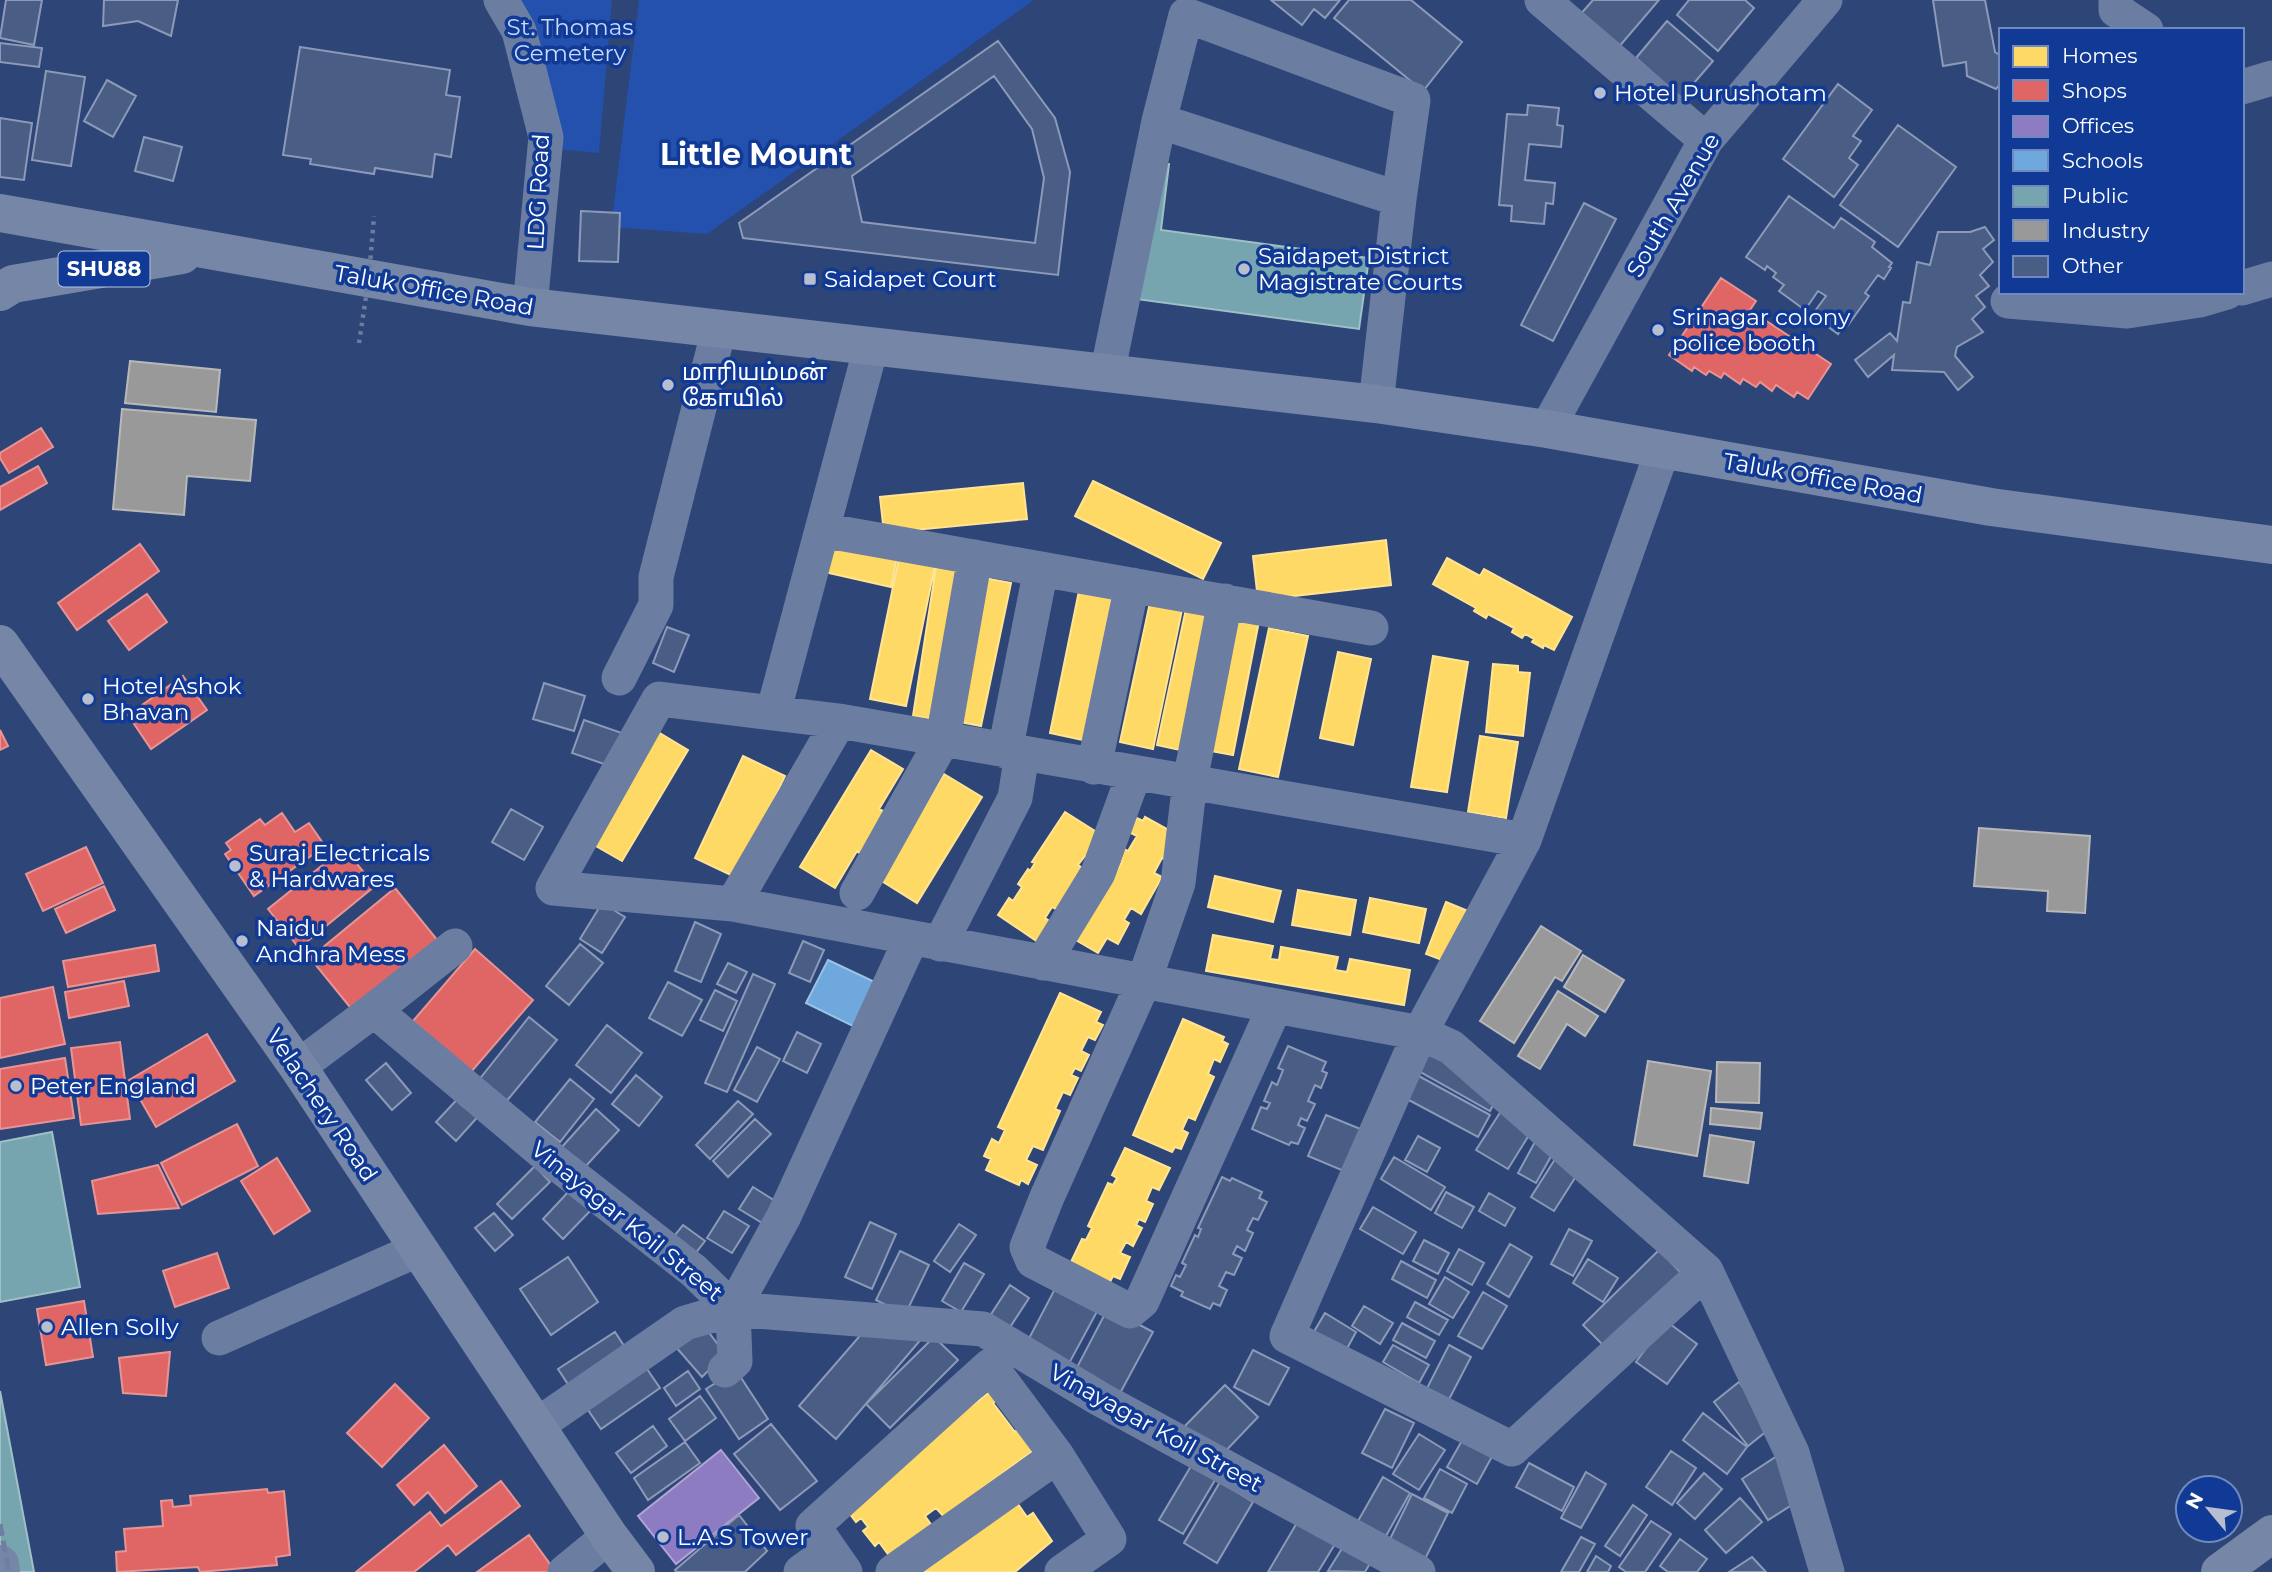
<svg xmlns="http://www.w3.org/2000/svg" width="2272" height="1572" viewBox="0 0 2272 1572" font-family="Montserrat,'Noto Sans Tamil',sans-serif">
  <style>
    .green { fill: #2451ad }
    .homes { fill: #ffd966; stroke: #ffe494; stroke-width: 2 }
    .shops { fill: #e06666; stroke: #e99494; stroke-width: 2 }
    .offices { fill: #8e7cc3; stroke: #b0a3d5; stroke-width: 2 }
    .schools { fill: #6fa8dc; stroke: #9ac2e6; stroke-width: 2 }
    .public { fill: #76a5af; stroke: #9fc0c7; stroke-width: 2 }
    .industry { fill: #999; stroke: #b8b8b8; stroke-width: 2 }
    .building { fill: #4a5d85; stroke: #8c9ab7; stroke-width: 2; fill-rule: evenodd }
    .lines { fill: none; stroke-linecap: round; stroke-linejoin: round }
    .minor { stroke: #6c7da2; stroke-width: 35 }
    .major { stroke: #7586a7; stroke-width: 38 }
    .rail { stroke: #6e7ea2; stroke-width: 5; stroke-dasharray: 12 5; stroke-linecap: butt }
    .path-bridge { stroke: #6c7da2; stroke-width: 4.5; stroke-dasharray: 3.5 5; stroke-linecap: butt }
    .poi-dot { fill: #b6becf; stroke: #103a95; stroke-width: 2.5 }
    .labels { text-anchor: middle; stroke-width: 7; stroke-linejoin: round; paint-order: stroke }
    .shield { fill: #103a95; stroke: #b7c4df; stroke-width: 2 }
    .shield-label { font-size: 21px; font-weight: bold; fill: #fff }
    .park-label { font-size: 23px; fill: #c6d9fe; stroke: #103a95 }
    .poi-label { font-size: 23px; fill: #fff; stroke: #103a95; text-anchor: start }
    .street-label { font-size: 23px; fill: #fff; stroke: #103a95 }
    .district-label { font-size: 30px; font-weight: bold; fill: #fff; stroke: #103a95 }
  </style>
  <rect width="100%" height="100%" fill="#2e4577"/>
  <path class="green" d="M513,0H612L599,153L558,149Z
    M639,0H1034L707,234L611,227Z"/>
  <path class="homes" d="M1093,481L1221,543L1203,579L1075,516Z
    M1023,483L1027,519L884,533L880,497Z
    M1386,540L1391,585L1258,600L1253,556Z
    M827,542L897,557L891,587L820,571Z
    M899,558L935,565L906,706L870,699Z
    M1447,558L1480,576L1484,569L1572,617L1554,650L1544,645L1543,648L1532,642L1534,639L1525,634L1522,638L1512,632L1514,628L1488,614L1486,618L1474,611L1476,608L1433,584Z
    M936,567L965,571L940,720L913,716Z
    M979,577L1011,583L981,726L949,720Z
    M1080,586L1113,593L1083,740L1050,733Z
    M1151,598L1183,605L1153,749L1120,742Z
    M1187,604L1214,610L1185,751L1157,745Z
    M1227,609L1260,616L1233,755L1200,749Z
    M1269,628L1308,636L1278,777L1239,769Z
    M1338,652L1371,659L1353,745L1320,738Z
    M1433,656L1468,662L1447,792L1411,787Z
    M1493,664L1518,666V672L1530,673L1523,736L1486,732Z
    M653,729L688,750L622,861L587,841Z
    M1480,736L1518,742L1506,818L1468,812Z
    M871,750L903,769L879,809L887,813L862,855L857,851L835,888L800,867Z
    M743,756L785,776L737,878L695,858Z
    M944,774L982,797L917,903L880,880Z
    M1065,812L1098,833L1090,859L1085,856L1078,865L1084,869L1059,911L1052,907L1045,918L1051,922L1038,942L998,915L1009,898L1013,901L1022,887L1018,884L1028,869L1030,871L1035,863L1032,862Z
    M1145,817L1176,834L1170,862L1162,858L1154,873L1162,877L1141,914L1131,908L1124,920L1129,923L1118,944L1107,938L1098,953L1074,939L1122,862L1115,858L1121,847L1128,851L1137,836L1129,832L1137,818L1143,821Z
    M1215,876L1281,891L1273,922L1208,907Z
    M1298,890L1356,900L1350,935L1292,925Z
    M1370,898L1426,909L1419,943L1363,932Z
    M1446,902L1473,913L1453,964L1426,954Z
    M1213,935L1273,946L1270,959L1279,960L1281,947L1338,957L1335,970L1347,972L1350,959L1410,970L1404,1005L1206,971Z
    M1060,993L1101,1012L1096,1022L1103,1025L1095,1040L1088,1037L1081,1051L1089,1055L1081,1071L1075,1068L1071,1075L1078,1078L1070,1095L1063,1092L1055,1109L1060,1111L1043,1150L1033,1146L1026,1160L1037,1165L1028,1184L1021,1180L1019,1185L986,1170L991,1159L984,1156L992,1139L999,1143L1005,1130L998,1127Z
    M1183,1019L1224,1037L1222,1041L1228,1044L1220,1062L1214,1059L1208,1074L1214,1077L1195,1120L1188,1117L1182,1130L1188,1133L1181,1149L1175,1147L1172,1152L1133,1135Z
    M1125,1148L1170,1168L1159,1190L1152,1187L1146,1201L1153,1204L1145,1222L1139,1219L1136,1225L1142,1228L1133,1246L1126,1242L1120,1253L1130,1257L1120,1279L1113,1276L1110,1282L1070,1264L1082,1239L1086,1240L1092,1228L1088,1226L1108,1183L1113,1185L1117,1178L1112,1175Z
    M995,1388L1001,1397L993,1403L1015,1432L1019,1428L1035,1449L944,1517L936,1508L925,1516L935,1530L890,1557L879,1542L875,1546L863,1531L868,1527L861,1518L856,1522L843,1505L970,1402L973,1405Z
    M1013,1497L1027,1517L1033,1513L1052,1541L1015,1572H908Z"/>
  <path class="shops" d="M1721,278L1756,301L1750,310L1831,364L1808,399L1797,392L1794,397L1776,385L1772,391L1760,382L1756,387L1743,379L1740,384L1724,373L1721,378L1709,371L1706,375L1694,367L1692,371L1669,355Z
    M41,428L53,447L9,473L0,458V453Z
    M38,466L47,483L0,510V487Z
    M140,544L159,571L77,630L58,603Z
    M147,594L167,622L129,650L108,621Z
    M183,676L207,710L151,749L128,715Z
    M0,730L8,746L0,750Z
    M282,813L295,832L309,823L325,846L254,896L225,854L231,850L226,843L260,819L265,825Z
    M86,847L103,883L43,911L26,874Z
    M344,848L375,886L299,948L268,909Z
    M104,886L115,910L66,933L55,909Z
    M395,888L439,942L354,1012L310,958Z
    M155,945L159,971L68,987L63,961Z
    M475,949L533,1000L471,1072L413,1021Z
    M124,981L129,1006L69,1018L65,992Z
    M53,987L65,1044L0,1058V998Z
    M207,1034L235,1081L156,1127L129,1080Z
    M120,1042L130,1119L81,1125L71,1048Z
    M65,1058L74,1118L0,1129V1069Z
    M237,1124L258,1166L182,1205L161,1163Z
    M277,1158L310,1211L274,1234L241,1181Z
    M158,1165L179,1208L98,1214L92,1181Z
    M217,1253L229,1288L175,1307L163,1271Z
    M84,1301L93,1357L46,1365L37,1309Z
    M170,1352L166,1396L123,1393L119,1358Z
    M395,1384L429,1418L382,1467L347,1433Z
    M444,1445L477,1486L445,1513L428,1492L414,1505L397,1485Z
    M501,1481L520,1506L456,1555L448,1545L414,1572H356L430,1512L441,1526Z
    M267,1489L268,1493L284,1491L290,1555L276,1557L277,1565L200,1572L198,1567L117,1572L116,1552L126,1551L124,1529L163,1526L161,1501L172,1500L173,1507L191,1505L190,1496Z
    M529,1535L555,1571L553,1572H477Z"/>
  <path class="offices" d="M721,1450L759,1498L676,1564L638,1516Z"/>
  <path class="schools" d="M828,960L881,985L859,1029L806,1003Z"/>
  <path class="public" d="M1155,162L1169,164L1161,230L1369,258L1359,329L1136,299Z
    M52,1132L80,1287L0,1302V1142Z
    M0,1391L34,1572H0Z"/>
  <path class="industry" d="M130,361L220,370L216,412L125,403Z
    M122,409L256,420L250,481L187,476L184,515L113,509Z
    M1979,828L2090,836L2085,913L2047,911L2048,891L1974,886Z
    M1541,926L1581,951L1562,981L1555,977L1514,1043L1480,1021Z
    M1583,955L1624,980L1605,1012L1564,987Z
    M1558,991L1598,1016L1585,1036L1567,1024L1540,1069L1518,1056Z
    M1648,1061L1711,1071L1697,1156L1634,1145Z
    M1717,1062L1760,1063L1759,1103L1716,1102Z
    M1711,1108L1762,1113L1760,1129L1710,1124Z
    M1710,1135L1754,1142L1748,1183L1704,1176Z"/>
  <path class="building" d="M6,0H42L34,45L0,38Z
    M104,0H178L171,36L138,21L103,26Z
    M1271,0H1340L1325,18L1314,9L1302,25Z
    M1349,0H1411L1462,42L1423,91L1334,18Z
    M1593,0H1659L1617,49L1579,16Z
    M1689,0H1745L1754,8L1718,51L1677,15Z
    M1933,0H1985L1995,52L2001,56V83L1996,89L1967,76L1966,62L1943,66Z
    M1667,21L1713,61L1681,98L1636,58Z
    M998,41L1055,118L1070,172L1058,275L743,238L739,223ZM994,76L1032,129L1044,178L1035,243L862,222L852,176Z
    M0,43L42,48L39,67L0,62Z
    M300,47L450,70L446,95L460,97L451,157L435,154L432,177L375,168L374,174L310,164L311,159L283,155Z
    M46,71L85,77L71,166L32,160Z
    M107,80L136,96L113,137L84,121Z
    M1838,84L1872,110L1853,136L1861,141L1849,158L1858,165L1834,197L1783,159Z
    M1528,105L1559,108L1557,125L1563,126L1561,147L1529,144L1525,180L1555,183L1553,204L1546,203L1544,224L1511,221L1512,206L1499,205L1507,114L1527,115Z
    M0,118L32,123L24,180L0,177Z
    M1898,125L1956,167L1898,247L1840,205Z
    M144,137L182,147L173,181L135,171Z
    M1789,196L1834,228L1841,218L1875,242L1872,247L1892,263L1889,267L1891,268L1884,279L1878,275L1865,293L1869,296L1846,328L1844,326L1838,334L1812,315L1826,296L1818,291L1805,310L1779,291L1784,285L1773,277L1776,273L1767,266L1765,270L1746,257Z
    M1584,203L1616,219L1553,341L1521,325Z
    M581,211L620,213L618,262L579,261Z
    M1985,227L1994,240L1983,249L1993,262L1980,275L1989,286L1976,296L1985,307L1972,319L1983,332L1957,347L1955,356L1973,377L1958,390L1944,372L1892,370L1894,355L1868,377L1855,360L1890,333L1897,341L1903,302L1910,303L1917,262L1930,265L1938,232H1970Z
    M667,627L689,635L674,672L653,663Z
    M544,683L585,696L574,731L533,719Z
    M584,720L622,733L610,766L572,753Z
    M511,809L543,827L524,860L492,842Z
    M602,903L625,917L602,953L580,939Z
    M695,922L721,934L701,982L675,971Z
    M803,941L824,950L810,982L789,973Z
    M580,944L603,963L569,1005L546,986Z
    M728,963L747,972L736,993L717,984Z
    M753,974L775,984L727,1092L705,1083Z
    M668,982L702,1000L682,1036L649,1018Z
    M715,990L737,1001L723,1031L700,1020Z
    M529,1017L557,1040L505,1103L478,1081Z
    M607,1025L642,1053L611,1093L576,1065Z
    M797,1032L821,1044L807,1073L783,1061Z
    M1288,1046L1326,1062L1322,1071L1327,1073L1321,1088L1315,1085L1308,1101L1315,1104L1307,1121L1301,1118L1298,1125L1305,1128L1298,1144L1291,1142L1289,1145L1252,1129L1261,1107L1267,1109L1270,1103L1264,1101L1272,1082L1277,1085L1283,1070L1278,1068Z
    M757,1047L780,1059L757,1102L734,1090Z
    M1427,1052L1500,1092L1490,1111L1417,1070Z
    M386,1063L411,1093L392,1110L366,1080Z
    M636,1075L662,1097L639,1126L612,1104Z
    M1417,1075L1490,1115L1478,1137L1405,1098Z
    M570,1079L594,1099L560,1142L535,1122Z
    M464,1092L483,1111L456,1141L436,1122Z
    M738,1101L753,1114L710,1159L696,1145Z
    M1503,1108L1534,1127L1508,1169L1476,1150Z
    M596,1109L619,1130L584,1168L561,1148Z
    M1326,1115L1368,1132L1351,1174L1308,1156Z
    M755,1119L771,1134L728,1177L713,1161Z
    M1418,1136L1440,1148L1427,1172L1405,1160Z
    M1536,1140L1554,1151L1536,1183L1518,1173Z
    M1557,1156L1580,1170L1554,1211L1531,1197Z
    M1394,1157L1445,1187L1431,1210L1381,1179Z
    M535,1166L550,1182L512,1219L497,1204Z
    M1222,1177L1230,1181L1232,1178L1262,1192L1259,1198L1267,1202L1258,1220L1253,1218L1247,1230L1253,1233L1245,1251L1237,1246L1233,1254L1242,1258L1234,1275L1226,1272L1219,1286L1227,1290L1220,1306L1213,1303L1210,1309L1181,1296L1183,1292L1171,1286L1176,1275L1180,1277L1186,1265L1182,1263L1195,1235L1198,1237L1201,1229L1198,1228Z
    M753,1187L780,1204L767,1226L739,1209Z
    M571,1189L592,1209L563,1239L543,1219Z
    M1446,1192L1474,1207L1462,1228L1435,1213Z
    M1489,1193L1515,1208L1505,1226L1479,1211Z
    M1373,1207L1416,1232L1403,1254L1360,1229Z
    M724,1211L749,1226L732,1253L707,1238Z
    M494,1213L513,1235L495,1251L475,1228Z
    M870,1222L896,1234L872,1289L845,1277Z
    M959,1224L976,1235L950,1272L934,1261Z
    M683,1225L705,1241L691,1259L670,1241Z
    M1569,1229L1592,1241L1573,1276L1551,1264Z
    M1424,1240L1449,1253L1438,1274L1413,1261Z
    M1510,1244L1532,1257L1509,1297L1487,1284Z
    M1459,1249L1484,1263L1472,1285L1447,1271Z
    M1659,1250L1683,1275L1608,1350L1583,1325Z
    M900,1251L929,1265L905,1315L876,1300Z
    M568,1257L598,1302L551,1335L520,1289Z
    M1588,1259L1618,1278L1603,1302L1573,1283Z
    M1401,1261L1436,1280L1427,1298L1392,1279Z
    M964,1263L984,1274L961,1312L942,1301Z
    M1445,1277L1469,1292L1453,1318L1429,1304Z
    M1058,1283L1100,1306L1066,1369L1025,1346Z
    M1010,1285L1029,1298L1005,1335L986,1322Z
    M1483,1292L1507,1306L1482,1349L1458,1336Z
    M1415,1302L1448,1320L1439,1335L1407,1317Z
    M1364,1306L1393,1323L1380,1344L1352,1326Z
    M1108,1308L1153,1332L1118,1397L1074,1373Z
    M1325,1313L1356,1332L1344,1354L1312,1335Z
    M1666,1321L1697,1344L1667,1384L1636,1362Z
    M701,1322L725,1354L702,1377L675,1346Z
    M1402,1323L1435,1341L1426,1358L1393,1340Z
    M864,1331L923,1337L836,1439L799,1406Z
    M615,1332L630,1355L573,1392L558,1369Z
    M934,1337L958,1360L890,1428L866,1404Z
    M1393,1345L1429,1365L1419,1383L1383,1362Z
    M1449,1345L1471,1357L1443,1411L1421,1400Z
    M1253,1350L1289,1368L1269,1405L1234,1387Z
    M645,1366L660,1388L601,1429L586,1407Z
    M736,1370L768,1419L739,1439L706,1389Z
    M688,1371L700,1389L676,1406L664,1388Z
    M1739,1382L1773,1426L1748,1446L1714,1402Z
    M1225,1385L1258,1417L1220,1457L1182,1429Z
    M700,1396L716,1418L685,1441L669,1419Z
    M1385,1409L1414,1423L1392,1468L1362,1453Z
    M1703,1413L1747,1447L1727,1474L1683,1440Z
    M771,1424L817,1481L780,1510L734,1454Z
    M653,1426L667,1446L631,1473L616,1453Z
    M1419,1434L1445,1450L1419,1490L1393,1474Z
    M1464,1437L1494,1453L1477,1484L1447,1467Z
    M685,1442L700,1463L648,1500L634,1478Z
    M1671,1451L1696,1468L1672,1505L1646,1487Z
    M1777,1456L1803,1498L1768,1520L1742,1479Z
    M1529,1463L1574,1487L1562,1511L1516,1487Z
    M1191,1466L1215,1480L1183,1534L1159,1520Z
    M1440,1469L1467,1484L1452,1513L1424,1498Z
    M1586,1472L1606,1484L1581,1528L1561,1518Z
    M1704,1473L1722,1489L1695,1519L1677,1503Z
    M1383,1477L1410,1493L1386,1536L1358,1521Z
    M1220,1482L1253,1502L1217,1563L1184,1543Z
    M1412,1494L1448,1513L1425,1559L1389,1541Z
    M1740,1498L1762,1522L1726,1553L1705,1530Z
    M1633,1505L1647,1515L1620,1556L1605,1546Z
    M739,1515L767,1551L745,1572H676L675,1570Z
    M1298,1521L1335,1544L1318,1572H1268Z
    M1651,1521L1671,1534L1645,1572H1626L1619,1567Z
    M1581,1537L1595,1544L1579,1572H1561Z
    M1680,1539L1707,1559L1697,1572H1668L1660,1566Z
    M1346,1542L1373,1558L1365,1572L1328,1571Z
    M1596,1556L1611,1566L1608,1572H1587Z
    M1752,1557L1766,1572H1729Z"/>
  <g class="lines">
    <path class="minor" d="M501,0L519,31L546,137L530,307
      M1542,0L1706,140
      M2116,0V10L2146,30
      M2242,87L2272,78
      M1159,121L1399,199L1376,404
      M2242,288L2272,279
      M2008,301L2127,311L2200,300L2227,292
      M1107,374L1159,121L1186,15L1413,100L1399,199
      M1547,429L1706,140L1825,0
      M1663,449L1524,840L1420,1033L1287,1336L1512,1449L1706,1271
      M822,530L1371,628
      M1225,601L1190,781L1178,883L1144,981L1047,1197L1027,1247L1033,1261L1130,1311L1142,1301L1275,1006
      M619,678L656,605V577L719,329
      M773,713L871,347
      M1005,751L1041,569
      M1094,767L1132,585
      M1524,840L839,721L659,699L553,888L733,904L1420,1033L1451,1047L1706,1271L1792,1453L1827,1572
      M857,893L943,739L975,557
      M733,904L839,721
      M940,944L1015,798L1022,754
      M1043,963L1098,873L1134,774
      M374,1010L455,946
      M298,1067L374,1010L551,1159L694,1271L733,1309L983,1329L1100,1399L1418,1572
      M219,1338L419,1249
      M725,1370L735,1361L733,1309L784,1216L911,939
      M536,1426L685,1323L733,1309
      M565,1572L609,1536
      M801,1572L830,1551
      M845,1572L813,1526L990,1366L1057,1456L1109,1539L1062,1572
      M893,1572L1057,1456"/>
    <path class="major" d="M0,213L530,307L1376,404L1547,429L1991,507L2272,545
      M0,292L13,284L182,255
      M0,644L298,1067L609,1536L636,1572
      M0,1564L1,1572
      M2220,1572L2272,1534"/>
    <path class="rail" d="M0,1524L9,1572"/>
    <path class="path-bridge" d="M359,343L369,277L374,216"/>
  </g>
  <g class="poi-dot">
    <circle cx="1600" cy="93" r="7"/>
    <circle cx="1244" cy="269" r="7"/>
    <rect x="803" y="272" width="14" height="14" rx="3.5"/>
    <circle cx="1658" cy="330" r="7"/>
    <circle cx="668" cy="385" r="7"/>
    <circle cx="88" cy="699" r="7"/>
    <circle cx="235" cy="866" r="7"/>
    <circle cx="242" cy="941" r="7"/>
    <circle cx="16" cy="1086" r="7"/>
    <circle cx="47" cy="1327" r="7"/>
    <circle cx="663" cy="1537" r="7"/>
  </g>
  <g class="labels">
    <rect class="shield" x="58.5" y="251.5" width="91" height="35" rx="5"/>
    <g class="shield-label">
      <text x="104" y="276">SHU88</text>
    </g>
    <g class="park-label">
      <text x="570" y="35">St. Thomas<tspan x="570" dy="26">Cemetery</tspan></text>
    </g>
    <g class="poi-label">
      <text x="1614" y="101">Hotel Purushotam</text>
      <text x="1258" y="264">Saidapet District<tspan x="1258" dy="26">Magistrate Courts</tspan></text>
      <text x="824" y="287">Saidapet Court</text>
      <text x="1672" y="325">Srinagar colony<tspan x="1672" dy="26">police booth</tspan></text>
      <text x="682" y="380">மாரியம்மன்<tspan x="682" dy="26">கோயில்</tspan></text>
      <text x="102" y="694">Hotel Ashok<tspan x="102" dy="26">Bhavan</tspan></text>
      <text x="249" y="861">Suraj Electricals<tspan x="249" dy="26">&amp; Hardwares</tspan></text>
      <text x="256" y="936">Naidu<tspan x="256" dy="26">Andhra Mess</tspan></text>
      <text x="30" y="1094">Peter England</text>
      <text x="61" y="1335">Allen Solly</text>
      <text x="677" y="1545">L.A.S Tower</text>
    </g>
    <g class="street-label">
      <text transform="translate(538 192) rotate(-87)" y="8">LDG Road</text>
      <text transform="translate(1673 205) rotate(-60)" y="8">South Avenue</text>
      <text transform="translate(434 290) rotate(10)" y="8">Taluk Office Road</text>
      <text transform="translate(1823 478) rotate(10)" y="8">Taluk Office Road</text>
      <text transform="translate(322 1105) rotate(56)" y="8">Velachery Road</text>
      <text transform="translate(627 1221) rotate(39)" y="8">Vinayagar Koil Street</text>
      <text transform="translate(1156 1428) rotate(29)" y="8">Vinayagar Koil Street</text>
    </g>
    <g class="district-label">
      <text x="756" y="165">Little Mount</text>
    </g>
  </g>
  <rect x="1999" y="28" width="245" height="266" fill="#103a95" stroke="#7089bf" stroke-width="2"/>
  <rect x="2013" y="46" width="35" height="21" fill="#ffd966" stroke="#7089bf" stroke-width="2"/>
  <text x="2062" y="63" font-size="21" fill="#ffffff">Homes</text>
  <rect x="2013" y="80" width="35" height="21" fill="#e06666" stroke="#7089bf" stroke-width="2"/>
  <text x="2062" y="98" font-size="21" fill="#ffffff">Shops</text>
  <rect x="2013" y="116" width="35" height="21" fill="#8e7cc3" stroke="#7089bf" stroke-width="2"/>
  <text x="2062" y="133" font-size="21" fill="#ffffff">Offices</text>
  <rect x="2013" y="150" width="35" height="21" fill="#6fa8dc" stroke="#7089bf" stroke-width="2"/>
  <text x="2062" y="168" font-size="21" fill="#ffffff">Schools</text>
  <rect x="2013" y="186" width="35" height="21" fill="#76a5af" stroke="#7089bf" stroke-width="2"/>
  <text x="2062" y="203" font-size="21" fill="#ffffff">Public</text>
  <rect x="2013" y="220" width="35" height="21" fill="#999999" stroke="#7089bf" stroke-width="2"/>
  <text x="2062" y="238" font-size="21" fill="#ffffff">Industry</text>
  <rect x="2013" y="256" width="35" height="21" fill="#4a5d85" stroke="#7089bf" stroke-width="2"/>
  <text x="2062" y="273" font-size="21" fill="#ffffff">Other</text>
  <g transform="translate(2209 1509) rotate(299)"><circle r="33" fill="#103a95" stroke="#7089bf" stroke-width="2"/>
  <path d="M0-5L12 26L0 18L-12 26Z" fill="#b6becf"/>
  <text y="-10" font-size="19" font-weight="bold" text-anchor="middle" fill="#ffffff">N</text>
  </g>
</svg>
